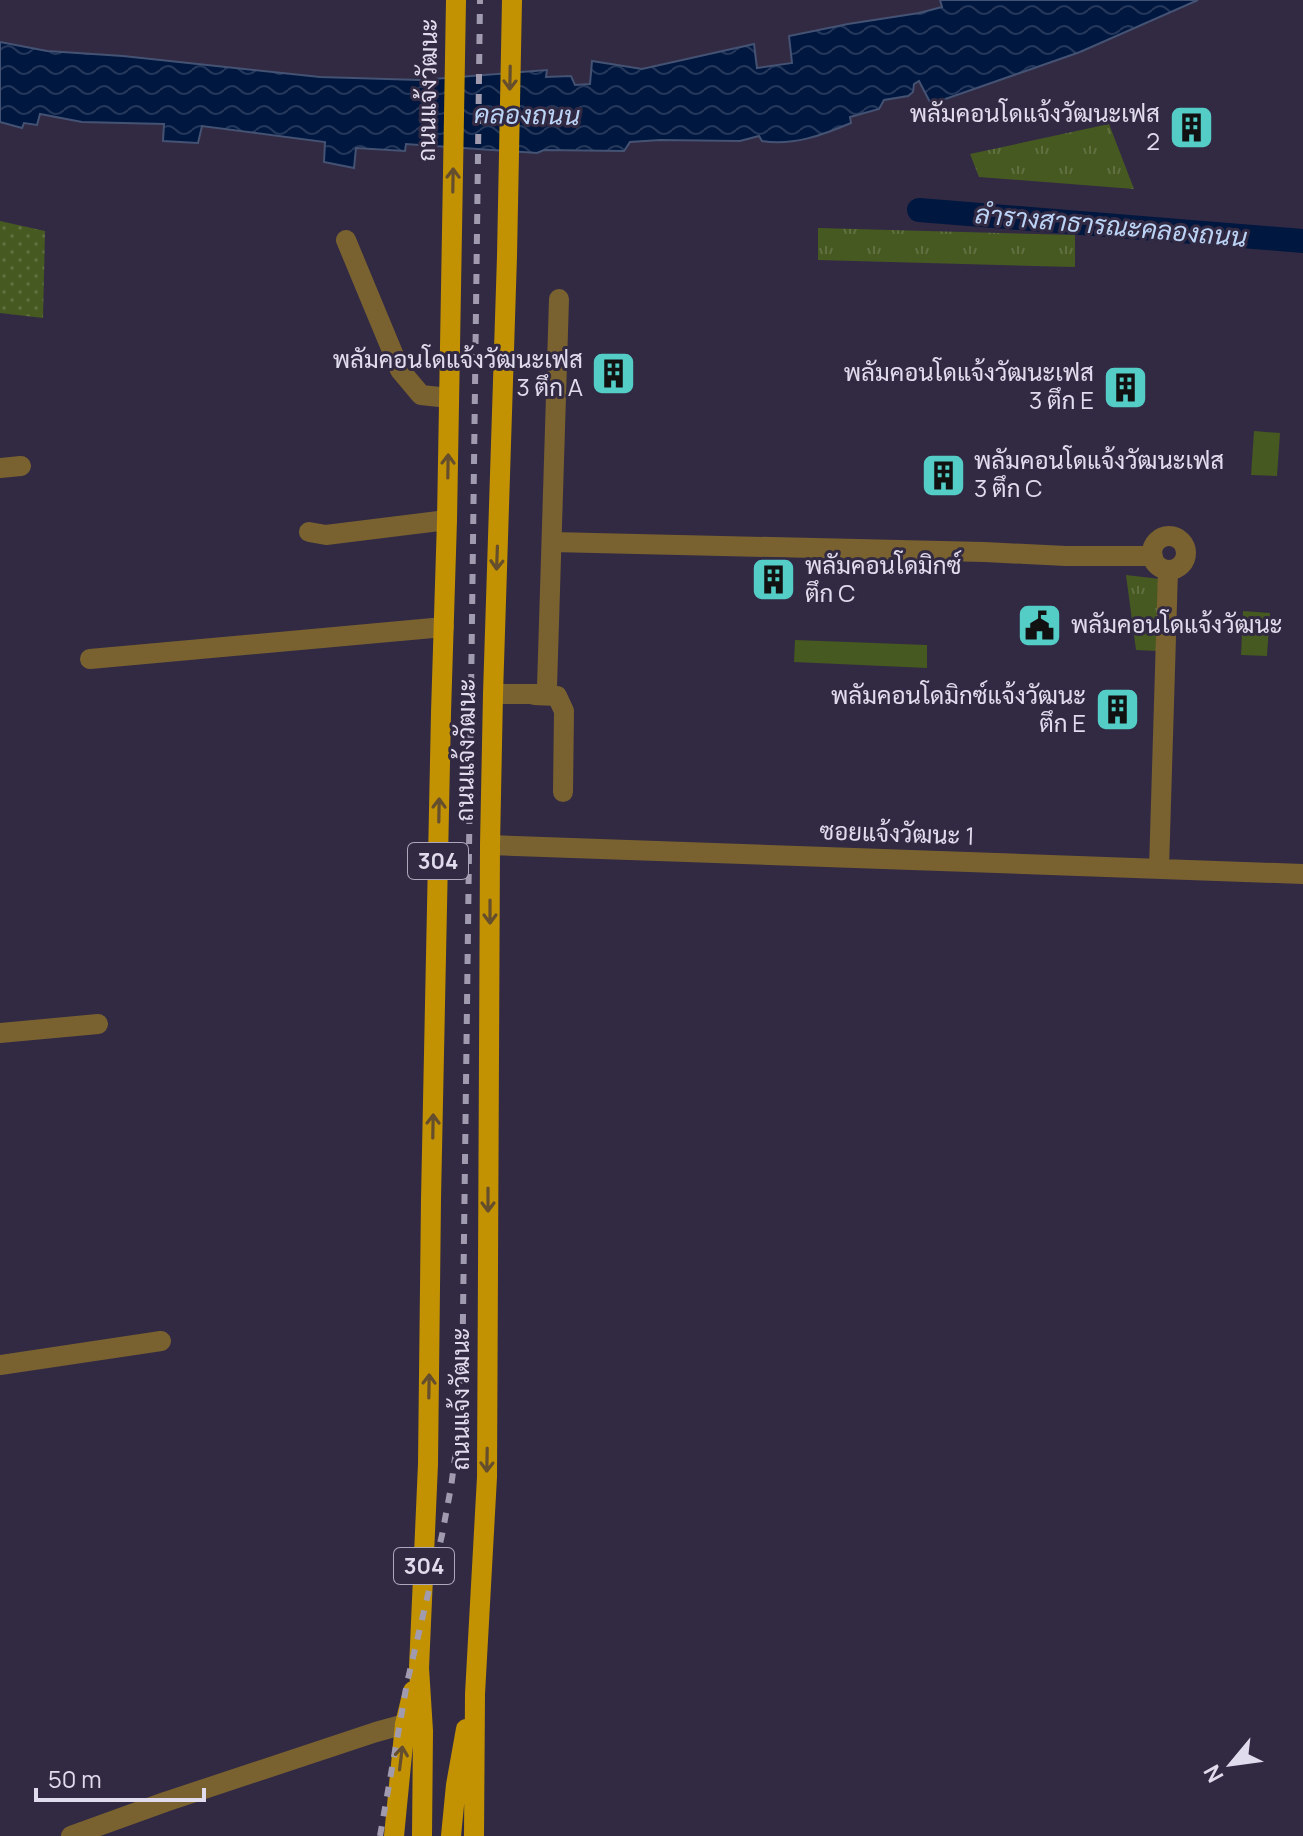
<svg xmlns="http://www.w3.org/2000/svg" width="1303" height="1836" viewBox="0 0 1303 1836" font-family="Manrope,Sarabun,sans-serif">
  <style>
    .grass { fill: url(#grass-dots) }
    .park { fill: url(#park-tufts) }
    .pitch { fill: #465920 }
    .water { fill: url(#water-waves); stroke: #445273; stroke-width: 2 }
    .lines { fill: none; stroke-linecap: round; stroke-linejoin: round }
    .canal { stroke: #00173f; stroke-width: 24 }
    .minor { stroke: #796230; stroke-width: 20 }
    .major { stroke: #c39203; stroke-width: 20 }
    .rail { stroke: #a19baf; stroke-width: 6; stroke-dasharray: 10 10; stroke-linecap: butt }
    .oneway { stroke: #654e2d }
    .labels { text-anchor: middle; stroke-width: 6; stroke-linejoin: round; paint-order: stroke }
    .shield { fill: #322a43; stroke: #aca7ba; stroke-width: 2 }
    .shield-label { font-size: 22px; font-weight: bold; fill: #e1dced }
    .street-label { font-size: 24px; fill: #e1dced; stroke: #322a43 }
    .poi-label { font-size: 24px; fill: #e1dced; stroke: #322a43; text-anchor: end }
    .water-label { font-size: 26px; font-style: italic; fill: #bbd3f5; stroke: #322a43 }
  </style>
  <defs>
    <pattern id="grass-dots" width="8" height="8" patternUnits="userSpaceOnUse" patternTransform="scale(2)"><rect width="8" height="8" fill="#465920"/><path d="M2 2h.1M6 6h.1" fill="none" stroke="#607041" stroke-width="1.8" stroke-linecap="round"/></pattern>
    <pattern id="park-tufts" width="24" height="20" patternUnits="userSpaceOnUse" patternTransform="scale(2)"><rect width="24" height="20" fill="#465920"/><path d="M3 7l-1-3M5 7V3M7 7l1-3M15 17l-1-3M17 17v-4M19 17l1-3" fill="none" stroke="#607041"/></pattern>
    <pattern id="water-waves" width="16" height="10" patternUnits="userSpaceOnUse" patternTransform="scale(2)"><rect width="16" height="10" fill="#00173f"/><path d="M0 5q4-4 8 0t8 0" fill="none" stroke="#25385b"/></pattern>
  </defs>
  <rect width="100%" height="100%" fill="#322a43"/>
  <path class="grass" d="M0,221L45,231L43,318L0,313Z"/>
  <path class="park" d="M1109,124L1134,189L979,177L970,154Z
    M818,228L1075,235V267L818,260Z
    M1126,575L1160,579L1158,651L1136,650Z"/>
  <path class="pitch" d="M1254,431L1280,433L1277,476L1251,475Z
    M1243,611L1270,613L1267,656L1241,655Z
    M795,640L927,645V668L794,662Z"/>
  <path class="water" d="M940,0H1198L1080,52L931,104L919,81L914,84L913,92L908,96L884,100L879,109L850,117L851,123C823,135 793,146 762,141L759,136L740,141L660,140L630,142L624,151L544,150L537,153L406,144L405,151L356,148L354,168L324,162L325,142L202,126L198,143L163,141L164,124L82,122L40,114L37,125L24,123L22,128L0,122V42L47,51L123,56L320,77L420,80L547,70L546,77L571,76L575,85L590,84L592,61L642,69L754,44L757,68L792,63L789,36L848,24L919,13L942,7Z"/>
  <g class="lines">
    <path class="canal" d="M919,210L1303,241"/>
    <path class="minor" d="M346,240L400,370L421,395L449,398
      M0,468L21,466
      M309,532L326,535L447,520
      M1152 553a17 17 0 1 1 34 0a17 17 0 1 1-34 0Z
      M552,542L984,552L1066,556H1153
      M90,659L444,627
      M493,694H541L546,692L547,687L559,299
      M534,695L557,696L564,711L563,792
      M490,845L1303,874
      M1159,869L1168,570
      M0,1033L98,1024
      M0,1365L161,1341
      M71,1836L165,1802L376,1732L405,1724"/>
    <path class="major" d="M394,1836L405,1724L413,1691
      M422,1836L423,1731L419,1668L428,1464L431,1199L441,713L447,520L456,0
      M451,1836L456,1785L466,1729
      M474,1836L475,1694L487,1477L490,845L493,694L507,256L512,0"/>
    <path class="rail" d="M380,1836L407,1683L442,1535L451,1487L458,1436L462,1392L480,0"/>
  </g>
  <defs><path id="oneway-shaft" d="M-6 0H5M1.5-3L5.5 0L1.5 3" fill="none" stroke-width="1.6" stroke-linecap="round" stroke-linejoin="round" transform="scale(2)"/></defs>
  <g class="oneway">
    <use href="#oneway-shaft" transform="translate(510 78) rotate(91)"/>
    <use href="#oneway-shaft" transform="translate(453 180) rotate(-89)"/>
    <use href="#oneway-shaft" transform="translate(448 466) rotate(-89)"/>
    <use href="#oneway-shaft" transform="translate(497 558) rotate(92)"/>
    <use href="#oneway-shaft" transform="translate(439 810) rotate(-89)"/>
    <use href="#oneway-shaft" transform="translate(490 912) rotate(90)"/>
    <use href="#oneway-shaft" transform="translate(433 1126) rotate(-89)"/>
    <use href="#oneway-shaft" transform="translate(488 1200) rotate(90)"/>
    <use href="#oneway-shaft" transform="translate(429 1386) rotate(-89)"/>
    <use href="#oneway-shaft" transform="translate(487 1460) rotate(91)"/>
    <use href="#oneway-shaft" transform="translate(401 1758) rotate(-83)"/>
  </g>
  <defs>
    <symbol id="building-square" viewBox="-11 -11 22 22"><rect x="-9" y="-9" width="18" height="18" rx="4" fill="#54cdc7" stroke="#322a43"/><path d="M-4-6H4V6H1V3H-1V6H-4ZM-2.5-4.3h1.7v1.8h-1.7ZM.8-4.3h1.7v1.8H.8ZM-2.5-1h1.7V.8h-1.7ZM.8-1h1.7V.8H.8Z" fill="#111"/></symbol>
    <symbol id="civic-square" viewBox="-11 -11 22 22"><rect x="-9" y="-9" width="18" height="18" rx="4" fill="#54cdc7" stroke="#322a43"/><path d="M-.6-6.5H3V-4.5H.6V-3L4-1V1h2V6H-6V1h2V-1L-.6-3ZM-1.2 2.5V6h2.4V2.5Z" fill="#111"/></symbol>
  </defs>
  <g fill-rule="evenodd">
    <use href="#building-square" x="1166" y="102" width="51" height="51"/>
    <use href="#building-square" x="588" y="348" width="51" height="51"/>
    <use href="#building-square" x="1100" y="362" width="51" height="51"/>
    <use href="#building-square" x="918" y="450" width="51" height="51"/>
    <use href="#building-square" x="748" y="554" width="51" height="51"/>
    <use href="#civic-square" x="1014" y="600" width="51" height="51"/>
    <use href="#building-square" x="1092" y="684" width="51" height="51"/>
  </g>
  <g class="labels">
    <g class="shield">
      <rect x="408" y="843" width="60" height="36" rx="6"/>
      <rect x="394" y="1548" width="60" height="36" rx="6"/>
    </g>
    <g class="shield-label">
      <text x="438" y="869">304</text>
      <text x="424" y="1574">304</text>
    </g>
    <g class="street-label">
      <text transform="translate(428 90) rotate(-89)" y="8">ถนนแจ้งวัฒนะ</text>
      <text transform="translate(466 750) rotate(-89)" y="8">ถนนแจ้งวัฒนะ</text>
      <text transform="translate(897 834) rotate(2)" y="8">ซอยแจ้งวัฒนะ 1</text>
      <text transform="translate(461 1399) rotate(-90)" y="8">ถนนแจ้งวัฒนะ</text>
    </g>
    <g class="poi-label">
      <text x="1160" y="122">พลัมคอนโดแจ้งวัฒนะเฟส<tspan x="1160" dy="28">2</tspan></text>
      <text x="583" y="368">พลัมคอนโดแจ้งวัฒนะเฟส<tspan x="583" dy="28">3 ตึก A</tspan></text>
      <text x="1094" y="381">พลัมคอนโดแจ้งวัฒนะเฟส<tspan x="1094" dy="28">3 ตึก E</tspan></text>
      <text x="974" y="469" text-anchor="start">พลัมคอนโดแจ้งวัฒนะเฟส<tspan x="974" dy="28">3 ตึก C</tspan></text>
      <text x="805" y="574" text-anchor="start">พลัมคอนโดมิกซ์<tspan x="805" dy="28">ตึก C</tspan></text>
      <text x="1071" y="633" text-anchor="start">พลัมคอนโดแจ้งวัฒนะ</text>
      <text x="1086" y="704">พลัมคอนโดมิกซ์แจ้งวัฒนะ<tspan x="1086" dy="28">ตึก E</tspan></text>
    </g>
    <g class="water-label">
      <text transform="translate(527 115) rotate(1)" y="9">คลองถนน</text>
      <text transform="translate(1111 226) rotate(5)" y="9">ลำรางสาธารณะคลองถนน</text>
    </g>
  </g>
  <g transform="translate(1231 1764) rotate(241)" stroke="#322a43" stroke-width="6" paint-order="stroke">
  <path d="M0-6L14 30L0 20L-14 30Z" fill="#e1dced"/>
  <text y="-12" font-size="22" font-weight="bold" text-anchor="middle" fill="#e1dced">N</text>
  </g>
  <path d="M36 1788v12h168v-12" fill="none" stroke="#e1dced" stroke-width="4"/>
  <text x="48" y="1788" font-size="24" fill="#e1dced" stroke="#322a43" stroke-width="6" paint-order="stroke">50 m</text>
</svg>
